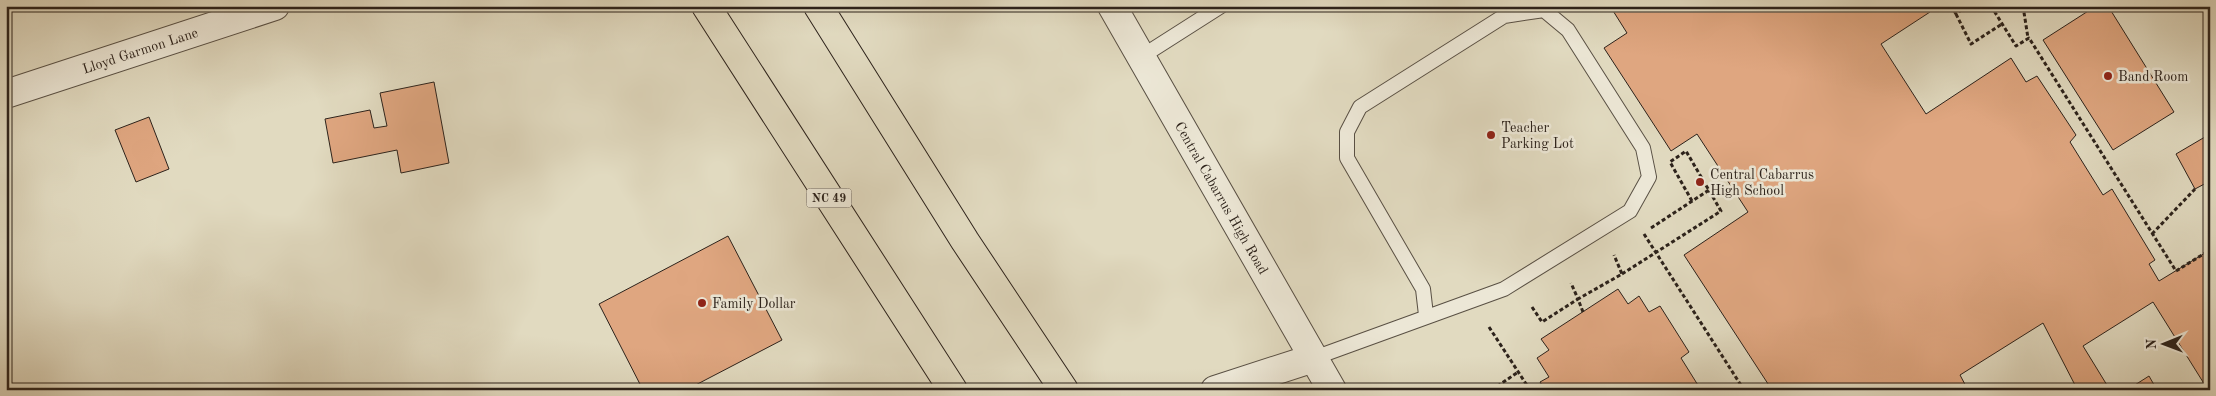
<svg xmlns="http://www.w3.org/2000/svg" width="2216" height="396" viewBox="0 0 2216 396" font-family="'Old Standard TT',serif">
  <style>
    .building { fill: #dfa680; stroke: #2c221b }
    .lines { fill: none; stroke-linecap: round; stroke-linejoin: round }
    .lane-casing { stroke: #595044; stroke-width: 16 }
    .street-casing { stroke: #595044; stroke-width: 30 }
    .highway-casing { stroke: #2c221b; stroke-width: 30 }
    .path { stroke: #2c221b; stroke-width: 3; stroke-dasharray: 4 2.5; stroke-linecap: butt }
    .lane { stroke: #ece7d6; stroke-width: 14 }
    .street { stroke: #ece7d6; stroke-width: 28 }
    .highway { stroke: #e1dac0; stroke-width: 28 }
    .poi-dot { fill: #8f2418; stroke: #ece7d6; stroke-width: 2 }
    .labels { text-anchor: middle; stroke-width: 5; stroke-linejoin: round; paint-order: stroke }
    .shield { fill: #ece7d6; stroke: #665d53; stroke-width: 1 }
    .shield-label { font-size: 12px; font-weight: bold; fill: #2c221b }
    .street-label { font-size: 14px; fill: #2c221b; stroke: #ece7d6 }
    .poi-label { font-size: 14px; fill: #2c221b; stroke: #ece7d6; text-anchor: start }
  </style>
  <rect width="100%" height="100%" fill="#e1dac0"/>
  <filter id="stains"><feTurbulence type="fractalNoise" baseFrequency=".004" numOctaves="4"/><feColorMatrix values="0 0 0 0 .2 0 0 0 0 .09 0 0 0 0 .02 0 0 0 .5 -.17"/></filter>
  <radialGradient id="worn" r=".72"><stop offset=".6" stop-color="#630" stop-opacity="0"/><stop offset="1" stop-color="#630" stop-opacity=".3"/></radialGradient>
  <path class="building" d="M1610,6H1926L1930,12L1881,44L1926,114L2011,58L2026,82L2037,76L2076,135L2070,142L2103,195L2112,189L2155,260L2149,264L2159,281L2210,250V390H2208L2153,302L2083,346L2110,390H2070L2076,387L2043,323L1960,375L1968,390H1772L1684,255L1748,212L1697,134L1671,151L1662,137L1604,48L1627,33Z
    M2096,6H2108L2174,112L2113,150L2043,40Z
    M434,82L449,163L401,173L397,150L333,163L325,119L370,110L374,128L387,126L380,93Z
    M149,117L169,169L136,182L115,130Z
    M2210,134V181L2195,189L2176,154Z
    M728,236L782,340L686,390H643L599,304Z
    M1618,289L1628,304L1639,296L1649,312L1660,306L1689,352L1681,358L1701,390H1545L1540,382L1549,377L1537,358L1549,350L1541,339Z
    M2149,376L2157,390H2127Z"/>
  <g class="lines">
    <defs>
      <path id="lane" d="M1141,57L1221,6
        M1314,358L1504,289L1630,211L1649,177L1643,148L1568,30L1544,10L1504,16L1360,107L1347,132V158L1423,289L1426,315"/>
      <g id="street">
        <path id="s1" d="M1112,6L1332,390"/>
        <path id="s2" d="M6,94L275,6"/>
        <path d="M1215,390L1314,358"/>
      </g>
      <path id="highway" d="M706,6L953,390
        M818,6L965,241L1064,390"/>
    </defs>
    <use href="#lane" class="lane-casing"/>
    <use href="#street" class="street-casing"/>
    <use href="#highway" class="highway-casing"/>
    <path class="path" d="M1951,6L1956,14L1966,6
      M1991,6L2016,46L2029,38L2176,271L2210,250
      M2023,6L2028,38
      M1956,14L1971,44L2002,24
      M1651,228L1709,190
      M1644,234L1744,390
      M2152,234L2195,189
      M1622,274L1721,211L1686,151L1670,162L1692,201
      M1532,307L1542,322L1578,299L1571,283
      M1583,312L1578,299L1622,274L1614,255
      M1489,327L1530,390
      M1492,390L1518,372"/>
    <use href="#lane" class="lane"/>
    <use href="#street" class="street"/>
    <use href="#highway" class="highway"/>
  </g>
  <g class="poi-dot">
    <circle cx="2108" cy="76" r="5"/>
    <circle cx="1491" cy="135" r="5"/>
    <circle cx="1700" cy="182" r="5"/>
    <circle cx="702" cy="303" r="5"/>
  </g>
  <g class="labels">
    <rect class="shield" x="806.5" y="188.5" width="45" height="19" rx="4"/>
    <g class="shield-label">
      <text x="829" y="202">NC 49</text>
    </g>
    <g class="street-label">
      <text dy="5" stroke="none"><textPath href="#s2" startOffset="141">Lloyd Garmon Lane</textPath></text>
      <text dy="5" stroke="none"><textPath href="#s1" startOffset="221">Central Cabarrus High Road</textPath></text>
    </g>
    <g class="poi-label">
      <text x="2118" y="81">Band Room</text>
      <text x="1501" y="132">Teacher<tspan x="1501" dy="16">Parking Lot</tspan></text>
      <text x="1710" y="179">Central Cabarrus<tspan x="1710" dy="16">High School</tspan></text>
      <text x="712" y="308">Family Dollar</text>
    </g>
  </g>
  <rect width="2216" height="396" fill="none" stroke="#e1dac0" stroke-width="25"/>
  <rect x="8" y="8" width="2201" height="381" fill="none" stroke="#2c221b" stroke-width="2.5"/>
  <rect x="12" y="12" width="2191" height="371" fill="none" stroke="#2c221b"/>
  <g transform="translate(2164 344) rotate(269)" stroke="#ece7d6" stroke-width="4" paint-order="stroke">
  <path d="M0-4L9 19L0 12L-9 19Z" fill="#2c221b"/>
  <text y="-8" font-size="14" font-weight="bold" text-anchor="middle" fill="#2c221b">N</text>
  </g>
  <rect width="100%" height="100%" filter="url(#stains)"/>
  <rect width="100%" height="100%" fill="url(#worn)"/>
</svg>
